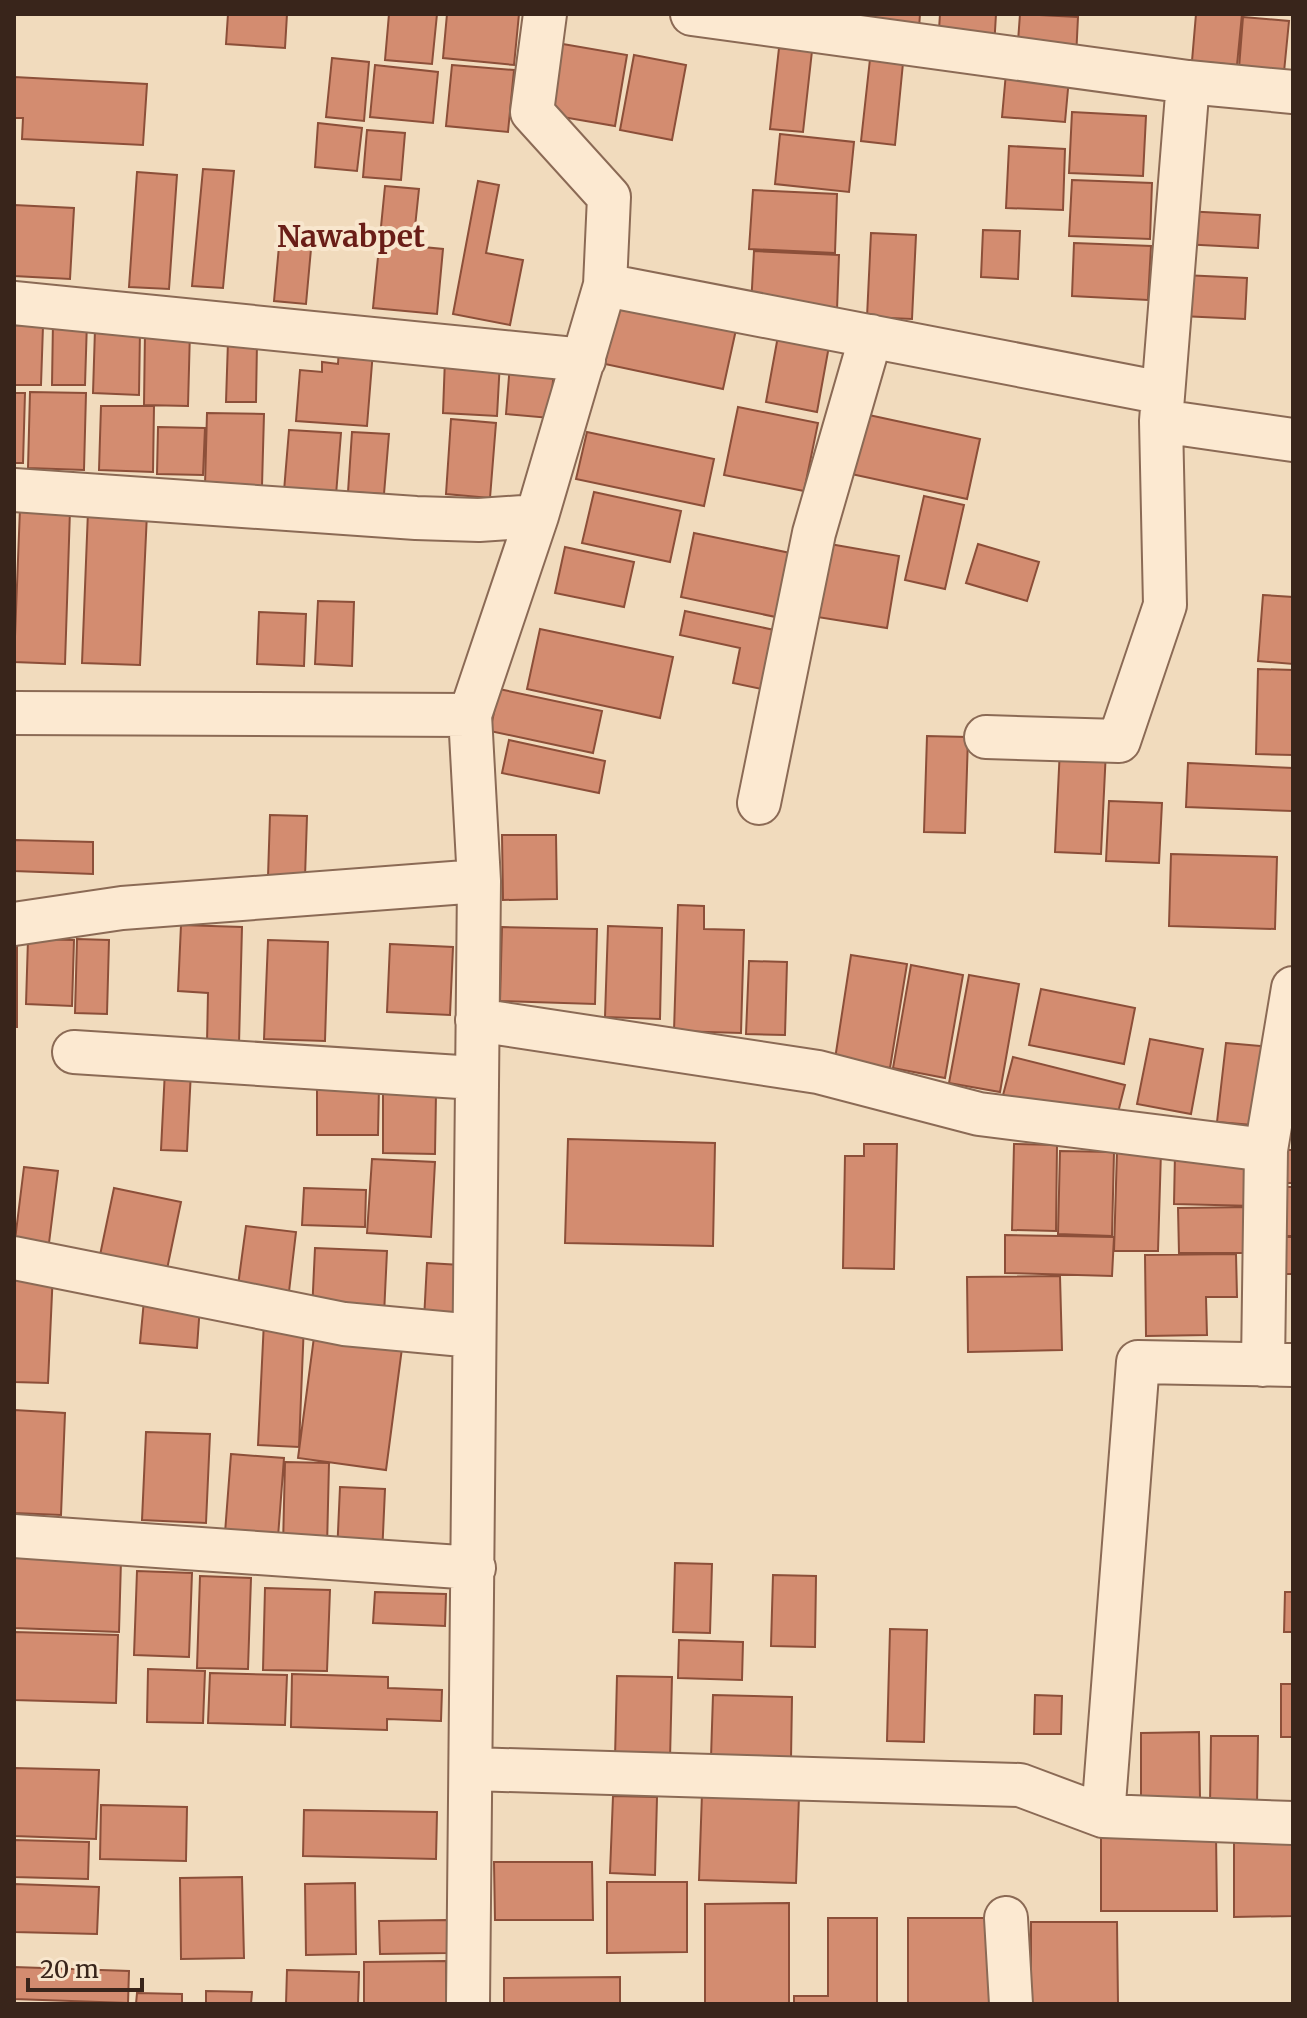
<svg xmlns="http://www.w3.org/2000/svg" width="1307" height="2018" viewBox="0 0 1307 2018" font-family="Merriweather,serif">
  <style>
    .building { fill: #d38c70; stroke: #8c4f39; stroke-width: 2 }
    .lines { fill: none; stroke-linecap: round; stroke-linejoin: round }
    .minor-casing { stroke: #8b6a55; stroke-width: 46 }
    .minor { stroke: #fce9d1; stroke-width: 42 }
    .labels { text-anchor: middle; stroke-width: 8; stroke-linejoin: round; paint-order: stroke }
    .quarter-label { font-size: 30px; font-weight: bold; fill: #691d17; stroke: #f8e6cd }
  </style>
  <rect width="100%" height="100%" fill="#f1dbbd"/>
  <path class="building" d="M228,14H287L285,48L226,44Z
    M389,14H437L432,64L385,60Z
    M447,14H519L514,65L443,58Z
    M853,14H920L919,28L853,24Z
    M940,14H996L994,48L938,45Z
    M1020,14L1078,17L1076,58L1017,55Z
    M1196,14H1242L1237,65L1192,61Z
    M1243,17L1289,21L1284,72L1239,68Z
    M557,43L627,55L615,126L545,114Z
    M779,48L812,51L803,132L770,129Z
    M634,55L686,65L672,140L620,130Z
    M332,58L369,62L364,121L326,117Z
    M870,59L903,63L895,145L861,141Z
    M375,65L438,72L433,123L370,117Z
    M452,65L514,70L508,132L446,126Z
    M1006,73L1069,78L1065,122L1002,117Z
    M14,77L147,84L143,145L22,139L23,118H14Z
    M1072,112L1146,116L1143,176L1069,173Z
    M318,123L362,128L357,171L315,167Z
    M367,130L405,133L401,180L363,177Z
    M780,134L854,142L849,192L775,184Z
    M1009,146L1065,149L1063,210L1006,208Z
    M203,169L234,171L223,288L192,286Z
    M137,172L177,175L169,289L129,287Z
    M1072,180L1152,183L1150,239L1069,236Z
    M478,181L499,185L486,253L523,260L510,325L453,314Z
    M385,186L419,189L413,246L443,249L437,314L373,308Z
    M753,190L837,194L835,253L749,249Z
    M14,205L74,208L70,279L14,276Z
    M1184,211L1260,215L1258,248L1182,244Z
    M983,230L1020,231L1018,279L981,277Z
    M871,233L916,235L912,319L867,317Z
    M280,235L312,238L306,304L274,301Z
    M1074,243L1151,246L1148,300L1072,296Z
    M754,251L839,255L837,310L751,306Z
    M1183,275L1247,278L1245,319L1181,316Z
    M618,300L737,325L723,389L605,364Z
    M53,320L87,321L85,385H52Z
    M14,325L43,326L41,385H14Z
    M95,329L140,330L139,395L93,393Z
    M145,331H190L188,406L144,405Z
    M778,336L829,346L817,412L766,402Z
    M228,341L257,342L256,402H226Z
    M339,348L373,351L367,426L296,421L300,370L322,372V362L338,364Z
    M445,358L500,361L497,416L443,413Z
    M510,364L554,368L550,418L506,414Z
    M30,392L86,393L84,470L28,468Z
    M14,393H25L23,463H14Z
    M101,406H154L153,472L99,470Z
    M738,407L818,423L804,491L724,475Z
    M855,412L980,439L967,499L842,472Z
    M207,413L264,414L262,486L205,485Z
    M451,419L496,423L490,498L446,494Z
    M158,427L205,428L203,475L157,474Z
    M289,430L341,433L336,495L284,491Z
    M352,432L389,434L384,494L348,492Z
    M587,432L714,459L704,506L576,479Z
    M594,492L681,511L670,562L582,543Z
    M924,496L964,505L945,589L905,580Z
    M20,508L70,510L65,664L14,662Z
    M88,511L147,513L140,665L82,663Z
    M694,533L800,555L785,619L681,597Z
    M824,543L899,556L887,628L811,616Z
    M978,544L1039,562L1027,601L966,583Z
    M565,547L634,562L624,607L555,593Z
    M1263,595L1293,597V664L1258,661Z
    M318,601L354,602L352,666L315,664Z
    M685,611L779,631L766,690L733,683L740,648L680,635Z
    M259,612L306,614L304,666L257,664Z
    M540,629L673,657L660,718L527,689Z
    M1258,669L1293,670V755L1256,754Z
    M499,689L602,711L593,753L490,731Z
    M927,736L968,737L965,833L924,832Z
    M509,740L605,761L599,793L502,773Z
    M1060,748L1106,750L1101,854L1055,852Z
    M1188,763L1293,768L1292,811L1186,807Z
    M1109,801L1162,803L1159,863L1106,861Z
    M270,815L307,816L305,878L268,877Z
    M502,835H556L557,899L503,900Z
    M15,840L93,842V874L14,871Z
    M1171,854L1277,857L1275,929L1169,926Z
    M678,905L704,906V929L744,930L741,1033L674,1031Z
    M181,925L242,927L239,1044L207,1043L208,993L178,991Z
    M608,926L662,928L660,1019L605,1017Z
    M502,927L597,929L595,1004L500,1001Z
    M28,939L74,940L72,1006L26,1004Z
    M77,939L109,940L107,1014L75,1013Z
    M268,940L328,942L325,1041L264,1039Z
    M390,944L453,947L450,1015L387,1012Z
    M14,947H17V1027H14Z
    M851,955L907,964L890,1068L835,1059Z
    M749,961L787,962L785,1035L746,1034Z
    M911,965L963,975L945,1078L893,1068Z
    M969,975L1019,984L1000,1092L949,1083Z
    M1041,989L1135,1008L1124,1064L1029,1045Z
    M1150,1039L1203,1049L1191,1114L1137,1104Z
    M1226,1043L1273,1047L1265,1126L1217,1122Z
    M1013,1057L1125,1085L1114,1128L1002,1099Z
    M165,1070L191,1071L187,1151L161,1150Z
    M317,1086H379L378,1135H317Z
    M383,1093H436L435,1154L383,1153Z
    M568,1139L715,1143L713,1246L565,1243Z
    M864,1144H897L894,1269L843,1268L845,1156H864Z
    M1014,1144L1057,1145L1056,1231L1012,1230Z
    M1281,1150H1293V1183H1282Z
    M1060,1151L1114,1152L1112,1236L1058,1234Z
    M1117,1151H1161L1158,1251H1114Z
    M1175,1153L1256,1155L1255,1206L1174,1204Z
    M372,1159L435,1162L431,1237L367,1233Z
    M24,1167L58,1171L48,1251L14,1248Z
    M1283,1187H1293V1236H1284Z
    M114,1188L181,1202L166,1274L99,1260Z
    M304,1188L366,1190L365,1227L302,1225Z
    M1253,1207L1254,1253H1179L1178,1208Z
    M246,1226L296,1232L288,1300L237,1293Z
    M1005,1235L1114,1237L1112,1276L1005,1273Z
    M1281,1237H1293V1274H1281Z
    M315,1248L387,1251L384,1315L312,1312Z
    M1236,1254L1237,1297H1206L1207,1335L1146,1336L1145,1255Z
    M427,1263L461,1265L458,1322L424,1320Z
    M14,1269L53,1271L48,1383L14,1382Z
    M1060,1276L1062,1350L968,1352L967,1277Z
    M144,1300L200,1305L197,1348L140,1343Z
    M264,1321L304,1323L299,1447L258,1445Z
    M314,1337L402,1348L386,1470L298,1458Z
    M14,1410L65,1413L61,1515L14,1513Z
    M146,1432L210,1434L206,1523L142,1520Z
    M231,1454L284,1458L278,1537L225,1533Z
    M285,1462L329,1463L327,1547L283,1546Z
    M340,1487L385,1489L382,1556L337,1554Z
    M14,1557L121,1560L119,1632L14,1628Z
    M675,1563L712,1564L710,1633L673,1632Z
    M137,1571L192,1573L189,1657L134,1655Z
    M773,1575L816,1576L815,1647L771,1646Z
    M200,1576L251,1578L248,1669L197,1668Z
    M265,1588L330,1590L327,1671L263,1670Z
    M375,1592L446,1594L445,1626L373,1623Z
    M1285,1592H1293V1632H1284Z
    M890,1629L927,1630L924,1742L887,1741Z
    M14,1632L118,1635L116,1703L14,1700Z
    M679,1640L743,1642L742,1680L678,1678Z
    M148,1669L205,1671L203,1723L147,1722Z
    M210,1673L287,1675L285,1725L208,1723Z
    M292,1674L388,1677V1688L442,1690L441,1721L387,1719V1730L291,1727Z
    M617,1676L672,1677L670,1759L615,1758Z
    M1281,1684H1293V1737H1281Z
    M713,1695L792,1697L791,1760L711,1758Z
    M1035,1695L1062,1696L1061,1734H1034Z
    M1199,1732L1200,1799L1141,1800V1733Z
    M1211,1736H1258L1257,1807L1210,1806Z
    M14,1768L99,1770L96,1839L14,1836Z
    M702,1793L799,1796L796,1883L699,1880Z
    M613,1796L657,1797L655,1875L610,1873Z
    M101,1805L187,1807L186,1861L100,1859Z
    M304,1810L437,1812L436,1859L303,1856Z
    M1216,1833L1217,1911H1101V1834Z
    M1234,1835H1292L1293,1916L1234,1917Z
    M14,1840L89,1842L88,1879L14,1877Z
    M494,1862H592L593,1920H495Z
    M242,1877L244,1958L181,1959L180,1878Z
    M607,1882H687V1952L607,1953Z
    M355,1883L356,1954L306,1955L305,1884Z
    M14,1884L99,1887L97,1934L14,1932Z
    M789,1903V2004H705V1904Z
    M828,1918H877V2004H794V1996H828Z
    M908,1918H1003V2004H908Z
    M447,1920L448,1953L380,1954L379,1921Z
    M1031,1922H1117L1118,2004H1031Z
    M446,1961V2004H364V1962Z
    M14,1967L129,1971L128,2003L14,1999Z
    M287,1970L359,1972L358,2004H286Z
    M620,1977V2004H504V1978Z
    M206,1991L252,1992L251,2004H206Z
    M137,1993L182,1994V2004H136Z"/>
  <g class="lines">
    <defs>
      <path id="minor" d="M692,14L1188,82L1293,92
        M605,285L1163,393
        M14,303L584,360
        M1161,421L1293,440
        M14,490L416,518L479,520L537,516
        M14,713L470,715
        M986,737L1119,741L1165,605L1161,421L1188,82
        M759,803L814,533L871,336
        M14,924L122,908L479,881
        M477,1020L818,1072L979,1114L1266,1150
        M74,1052L475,1078
        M14,1258L344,1324L474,1336
        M1263,1365L1266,1150L1293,988
        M14,1536L474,1568
        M471,1769L1020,1785L1103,1816L1293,1823
        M1103,1816L1138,1362L1293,1365
        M1006,1918L1011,2004
        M468,2004L479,881L470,715L537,516L605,285L609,197L532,112L545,14"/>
    </defs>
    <use href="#minor" class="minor-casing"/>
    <use href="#minor" class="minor"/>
  </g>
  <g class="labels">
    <g class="quarter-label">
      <text x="351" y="247">Nawabpet</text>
    </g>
  </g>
  <rect width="1307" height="2018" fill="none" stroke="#39251b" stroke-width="32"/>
  <path d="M28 1978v12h114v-12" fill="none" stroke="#39251b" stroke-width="4"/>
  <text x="40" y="1978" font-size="24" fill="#39251b" stroke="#f8e6cd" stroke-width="6" paint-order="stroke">20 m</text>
</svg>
